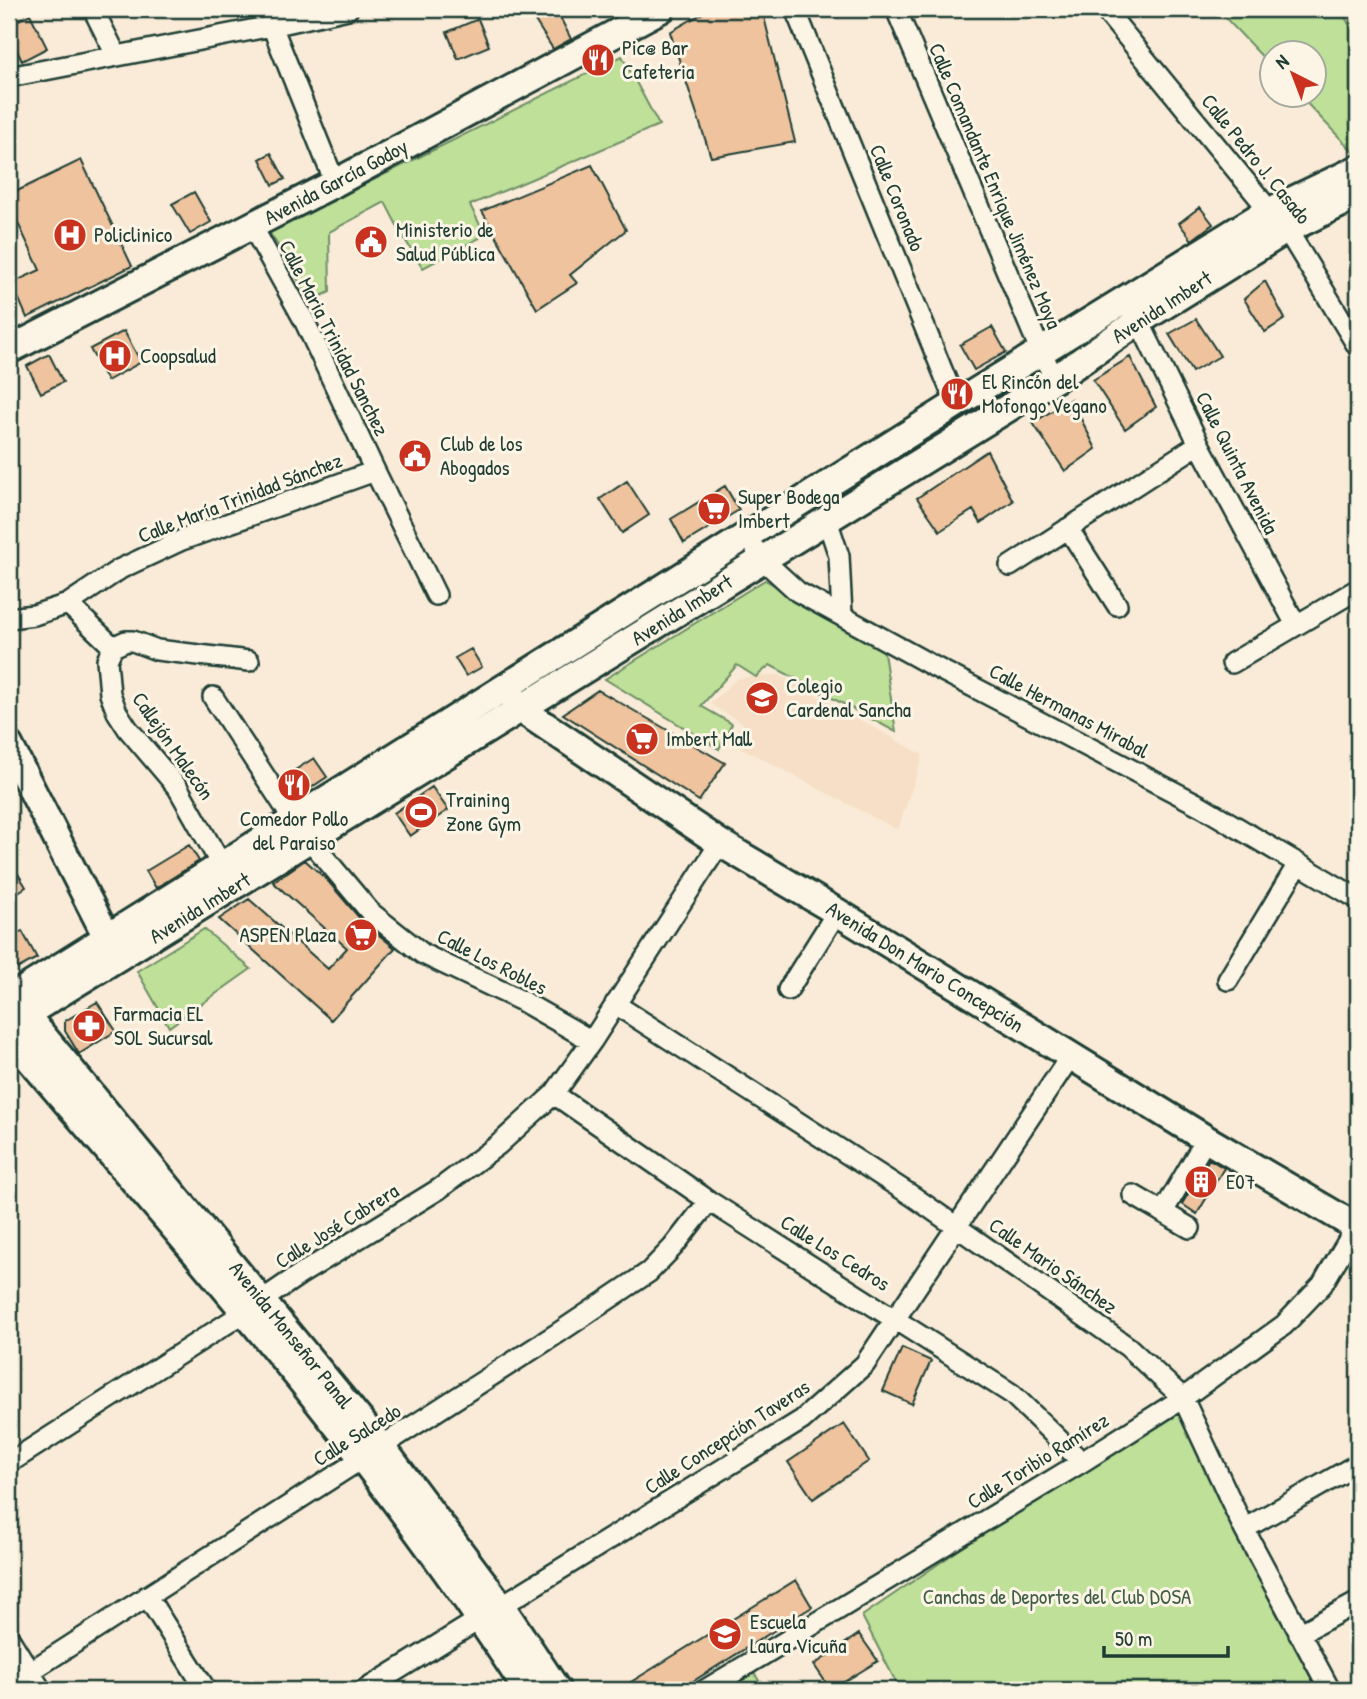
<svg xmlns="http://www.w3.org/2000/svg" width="1367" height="1699" viewBox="0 0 1367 1699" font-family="'Patrick Hand',sans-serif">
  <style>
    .built { fill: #f6dfc6 }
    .green { fill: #bee099; stroke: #6e8e66; stroke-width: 2 }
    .building { fill: #eec39e; stroke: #1f3d34; stroke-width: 2 }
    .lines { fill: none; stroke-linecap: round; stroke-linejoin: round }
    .street-casing { stroke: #1f3d34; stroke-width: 24 }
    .secondary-casing { stroke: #1f3d34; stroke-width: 32 }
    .street { stroke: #fcf5e5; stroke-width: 19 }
    .secondary { stroke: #fcf5e5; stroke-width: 26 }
    .labels { text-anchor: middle; stroke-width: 6; stroke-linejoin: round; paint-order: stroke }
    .poi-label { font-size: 21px; fill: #1f3d34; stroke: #fcf5e5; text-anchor: start }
    .street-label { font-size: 21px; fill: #1f3d34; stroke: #fcf5e5 }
    .park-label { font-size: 21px; fill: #3f5e48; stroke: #fcf5e5 }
  </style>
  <rect width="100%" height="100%" fill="#f9ebd7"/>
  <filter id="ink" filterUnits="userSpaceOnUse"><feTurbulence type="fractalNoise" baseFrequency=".0143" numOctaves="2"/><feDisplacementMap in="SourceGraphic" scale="14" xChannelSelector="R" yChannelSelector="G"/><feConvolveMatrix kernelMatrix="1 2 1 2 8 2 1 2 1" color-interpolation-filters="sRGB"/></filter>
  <g filter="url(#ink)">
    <path class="built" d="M780,675L923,755L898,830L724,739L744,724L710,704L738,678Z"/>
    <path class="green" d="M1217,9H1340L1349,24L1358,22V157L1299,95L1314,94V52H1272V67Z
      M622,56L659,125L470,205L485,235L423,268L402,235L385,202L329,232L330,292L310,301L283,253L269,232Z
      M1041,363L1050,378L765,551L756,541Z
      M765,580L883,646L896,732L770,665L756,677L737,665L701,706L732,724L719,749L605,679Z
      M204,929L251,969L169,1027L137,971Z
      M1174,1403L1328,1690H900L862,1616Z
      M754,1672L764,1690H723Z"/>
    <path class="building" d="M710,9H762L795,142L711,157L670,32Z
      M557,11L571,39L553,49L534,19Z
      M30,14L47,48L22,61L9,34V25Z
      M478,19L489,46L458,59L447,32Z
      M271,153L285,179L273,185L260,159Z
      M81,160L132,266L27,318L12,283L40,270L9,204V195Z
      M592,165L626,230L570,275L577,283L537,309L482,211Z
      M194,192L211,222L190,234L172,204Z
      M1200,207L1213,224L1192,240L1179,223Z
      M1265,281L1285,319L1265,332L1244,299Z
      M1196,319L1220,356L1192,372L1169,334Z
      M992,327L1006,352L974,370L960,345Z
      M124,331L141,362L107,381L90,349Z
      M49,354L63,382L41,393L27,366Z
      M1130,357L1156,407L1125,429L1093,380Z
      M1071,399L1096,449L1065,471L1033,423Z
      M987,451L1013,501L981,523L973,510L940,531L917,498Z
      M627,481L649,515L622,533L600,499Z
      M725,486L739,510L684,543L671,519Z
      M471,649L482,667L466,676L455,658Z
      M598,690L725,763L699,801L563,714Z
      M314,758L327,777L294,799L281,779Z
      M432,787L448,810L410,836L394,813Z
      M189,845L199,861L156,888L146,871Z
      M9,859L26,887L9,898Z
      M305,860L327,880L362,921L395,948L331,1020L219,919L249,899L328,969L347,948L273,882Z
      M22,931L37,958L17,969L9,954V938Z
      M97,1002L116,1031L79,1054L65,1031V1021Z
      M1209,1159L1224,1168L1197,1214L1182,1204Z
      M902,1348L931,1361L912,1404L883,1391Z
      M844,1424L869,1461L813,1499L788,1462Z
      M796,1580L812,1607L679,1690H618Z
      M859,1634L878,1661L831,1690L814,1665Z"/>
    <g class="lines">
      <defs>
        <path id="street" d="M93,9L116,55
          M795,9L956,404
          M896,9L1040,350L1055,379
          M1104,9L1292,238L1358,347
          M272,26L335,183
          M9,77L272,26L348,9
          M252,226L304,320L375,471L436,595
          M1133,309L1199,444L1296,625
          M827,520L839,556L842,615
          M1068,528L1117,605
          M756,550L763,560L798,592L933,666L1201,806L1358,899
          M1010,566L1199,444
          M68,604L113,647
          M9,618L34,615L68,604L120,569L182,540L375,471
          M1232,663L1358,589
          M213,697L294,821L370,912L423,954L522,1001L592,1041
          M222,866L178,788L128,729L117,712L110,694L107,660L113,647L126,641H133L157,650L249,661
          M1228,980L1298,864
          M788,990L837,912
          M615,1004L914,1197L1128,1347L1183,1398L1244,1529L1330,1690
          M554,1094L709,1201L1012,1394L1082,1462
          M1133,1195L1190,1228
          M1163,1212L1206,1139
          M9,1463L245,1312L299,1275L439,1189L498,1145L554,1094L592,1041L720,843
          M1244,1529L1358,1464
          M147,1596L206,1690
          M1299,1634L1358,1602
          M9,1638L41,1690
          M9,1685L558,1333L649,1272L673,1247L709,1201
          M365,1690L802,1420L865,1364L1070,1057
          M705,1690L1082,1462L1183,1398L1284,1325L1322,1285L1356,1227"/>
        <path id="secondary" d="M9,350L335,183L661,9
          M513,698L525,712L720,843L837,912L1206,1139L1358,1228
          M9,745L113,949
          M9,999L956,404L1260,216L1358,169
          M15,1002L382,1447L501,1606L557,1690
          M9,1028L26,1014L1055,379L1139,321L1286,230L1358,195
          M9,1035C190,1247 376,1455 527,1690"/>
      </defs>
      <use href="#street" class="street-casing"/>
      <use href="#secondary" class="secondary-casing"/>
      <use href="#street" class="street"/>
      <use href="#secondary" class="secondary"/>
    </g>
  </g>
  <defs>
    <symbol id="restaurant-disc" viewBox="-11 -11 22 22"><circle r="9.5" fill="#c8321e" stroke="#fcf5e5"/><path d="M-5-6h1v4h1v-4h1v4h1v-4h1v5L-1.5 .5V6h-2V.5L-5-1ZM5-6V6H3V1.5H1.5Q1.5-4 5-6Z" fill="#fff"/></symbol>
    <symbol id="hospital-disc" viewBox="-11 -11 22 22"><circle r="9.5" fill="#c8321e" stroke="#fcf5e5"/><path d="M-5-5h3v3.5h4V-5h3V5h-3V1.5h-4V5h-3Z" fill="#fff"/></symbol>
    <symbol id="civic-disc" viewBox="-11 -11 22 22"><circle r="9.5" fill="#c8321e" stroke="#fcf5e5"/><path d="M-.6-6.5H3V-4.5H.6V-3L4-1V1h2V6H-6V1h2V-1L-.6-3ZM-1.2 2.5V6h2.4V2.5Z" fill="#fff"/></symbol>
    <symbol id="supermarket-disc" viewBox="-11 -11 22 22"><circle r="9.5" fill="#c8321e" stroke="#fcf5e5"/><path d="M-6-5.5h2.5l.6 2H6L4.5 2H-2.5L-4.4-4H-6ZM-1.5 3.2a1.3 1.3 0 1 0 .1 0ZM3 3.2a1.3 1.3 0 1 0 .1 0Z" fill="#fff"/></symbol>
    <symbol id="school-disc" viewBox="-11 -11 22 22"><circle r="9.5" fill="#c8321e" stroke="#fcf5e5"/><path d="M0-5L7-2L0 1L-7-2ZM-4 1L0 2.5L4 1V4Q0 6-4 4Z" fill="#fff"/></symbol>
    <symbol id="stadium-disc" viewBox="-11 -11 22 22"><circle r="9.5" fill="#c8321e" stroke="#fcf5e5"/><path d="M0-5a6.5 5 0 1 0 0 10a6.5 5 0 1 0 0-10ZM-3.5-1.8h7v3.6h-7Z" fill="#fff"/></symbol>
    <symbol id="pharmacy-disc" viewBox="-11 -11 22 22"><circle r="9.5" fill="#c8321e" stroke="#fcf5e5"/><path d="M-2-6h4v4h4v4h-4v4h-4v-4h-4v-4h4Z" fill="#fff"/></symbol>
    <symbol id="building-disc" viewBox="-11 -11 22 22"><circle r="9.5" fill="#c8321e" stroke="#fcf5e5"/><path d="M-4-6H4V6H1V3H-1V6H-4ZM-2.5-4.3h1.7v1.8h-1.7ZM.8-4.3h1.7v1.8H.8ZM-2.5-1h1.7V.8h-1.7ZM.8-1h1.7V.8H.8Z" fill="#fff"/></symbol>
  </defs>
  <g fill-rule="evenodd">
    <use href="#restaurant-disc" x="579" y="41" width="38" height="38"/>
    <use href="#hospital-disc" x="51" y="216" width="38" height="38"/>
    <use href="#civic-disc" x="352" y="223" width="38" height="38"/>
    <use href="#hospital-disc" x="96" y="337" width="38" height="38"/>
    <use href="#restaurant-disc" x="938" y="375" width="38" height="38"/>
    <use href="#civic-disc" x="396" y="437" width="38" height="38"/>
    <use href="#supermarket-disc" x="695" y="490" width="38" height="38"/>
    <use href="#school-disc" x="743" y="679" width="38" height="38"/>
    <use href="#supermarket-disc" x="623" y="720" width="38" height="38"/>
    <use href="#restaurant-disc" x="275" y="766" width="38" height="38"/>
    <use href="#stadium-disc" x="402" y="793" width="38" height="38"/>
    <use href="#supermarket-disc" x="342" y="916" width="38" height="38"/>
    <use href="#pharmacy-disc" x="70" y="1007" width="38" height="38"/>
    <use href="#building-disc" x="1182" y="1163" width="38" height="38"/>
    <use href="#school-disc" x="706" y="1615" width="38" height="38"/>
  </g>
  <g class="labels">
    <g class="poi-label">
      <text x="622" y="55">Pic@ Bar<tspan x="622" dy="24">Cafeteria</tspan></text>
      <text x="396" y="237">Ministerio de<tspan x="396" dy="24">Salud Pública</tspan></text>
      <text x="94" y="242">Policlinico</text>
      <text x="140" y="363">Coopsalud</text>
      <text x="982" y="389">El Rincón del<tspan x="982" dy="24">Mofongo Vegano</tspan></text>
      <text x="440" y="451">Club de los<tspan x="440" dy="24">Abogados</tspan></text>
      <text x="738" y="504">Super Bodega<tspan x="738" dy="24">Imbert</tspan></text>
      <text x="786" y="693">Colegio<tspan x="786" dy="24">Cardenal Sancha</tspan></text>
      <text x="666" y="746">Imbert Mall</text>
      <text x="446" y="807">Training<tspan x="446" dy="24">Zone Gym</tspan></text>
      <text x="294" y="826" text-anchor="middle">Comedor Pollo<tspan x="294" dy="24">del Paraiso</tspan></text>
      <text x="336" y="942" text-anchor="end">ASPEN Plaza</text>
      <text x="114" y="1021">Farmacia EL<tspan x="114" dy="24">SOL Sucursal</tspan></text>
      <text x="1226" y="1189">E07</text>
      <text x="750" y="1629">Escuela<tspan x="750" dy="24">Laura Vicuña</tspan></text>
    </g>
    <g class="street-label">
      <text transform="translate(1256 159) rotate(51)" y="7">Calle Pedro J. Casado</text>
      <text transform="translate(336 182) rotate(-28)" y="7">Avenida García Godoy</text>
      <text transform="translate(995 186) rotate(67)" y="7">Calle Comandante Enrique Jiménez Moya</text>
      <text transform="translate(897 198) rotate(68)" y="7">Calle Coronado</text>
      <text transform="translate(1162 307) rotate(-33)" y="7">Avenida Imbert</text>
      <text transform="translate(334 338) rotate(63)" y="7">Calle Maria Trinidad Sanchez</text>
      <text transform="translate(1237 463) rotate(63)" y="7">Calle Quinta Avenida</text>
      <text transform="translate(240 498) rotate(-21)" y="7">Calle María Trinidad Sánchez</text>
      <text transform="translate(682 610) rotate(-32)" y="7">Avenida Imbert</text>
      <text transform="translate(1069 711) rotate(28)" y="7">Calle Hermanas Mirabal</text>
      <text transform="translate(173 746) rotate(55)" y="7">Callejón Malecón</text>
      <text transform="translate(200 908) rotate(-32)" y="7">Avenida Imbert</text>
      <text transform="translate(492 962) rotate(27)" y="7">Calle Los Robles</text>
      <text transform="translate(925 967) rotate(32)" y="7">Avenida Don Mario Concepción</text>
      <text transform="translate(337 1226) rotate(-32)" y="7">Calle José Cabrera</text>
      <text transform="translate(835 1253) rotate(32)" y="7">Calle Los Cedros</text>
      <text transform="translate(1053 1266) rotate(35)" y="7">Calle Mario Sánchez</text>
      <text transform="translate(291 1335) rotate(51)" y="7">Avenida Monseñor Panal</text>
      <text transform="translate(357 1435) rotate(-32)" y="7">Calle Salcedo</text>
      <text transform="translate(727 1437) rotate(-33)" y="7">Calle Concepción Taveras</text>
      <text transform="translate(1038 1461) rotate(-32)" y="7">Calle Toribio Ramírez</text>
    </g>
    <g class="park-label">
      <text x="1057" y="1604">Canchas de Deportes del Club DOSA</text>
    </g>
  </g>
  <rect width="1367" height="1699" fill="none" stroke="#fcf5e5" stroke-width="35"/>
  <rect x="18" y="18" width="1332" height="1664" fill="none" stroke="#1f3d34" stroke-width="2.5" filter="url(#ink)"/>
  <g transform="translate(1293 74) rotate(318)"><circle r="33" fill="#fcf5e5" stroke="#a4ab9e" stroke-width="2"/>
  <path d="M0-5L12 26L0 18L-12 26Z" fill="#c8321e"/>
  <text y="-10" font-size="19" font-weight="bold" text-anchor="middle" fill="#1f3d34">N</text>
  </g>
  <path d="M1104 1646v10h124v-10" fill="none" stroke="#1f3d34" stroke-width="3.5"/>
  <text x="1115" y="1646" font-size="21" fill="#1f3d34" stroke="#fcf5e5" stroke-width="5" paint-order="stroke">50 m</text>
</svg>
